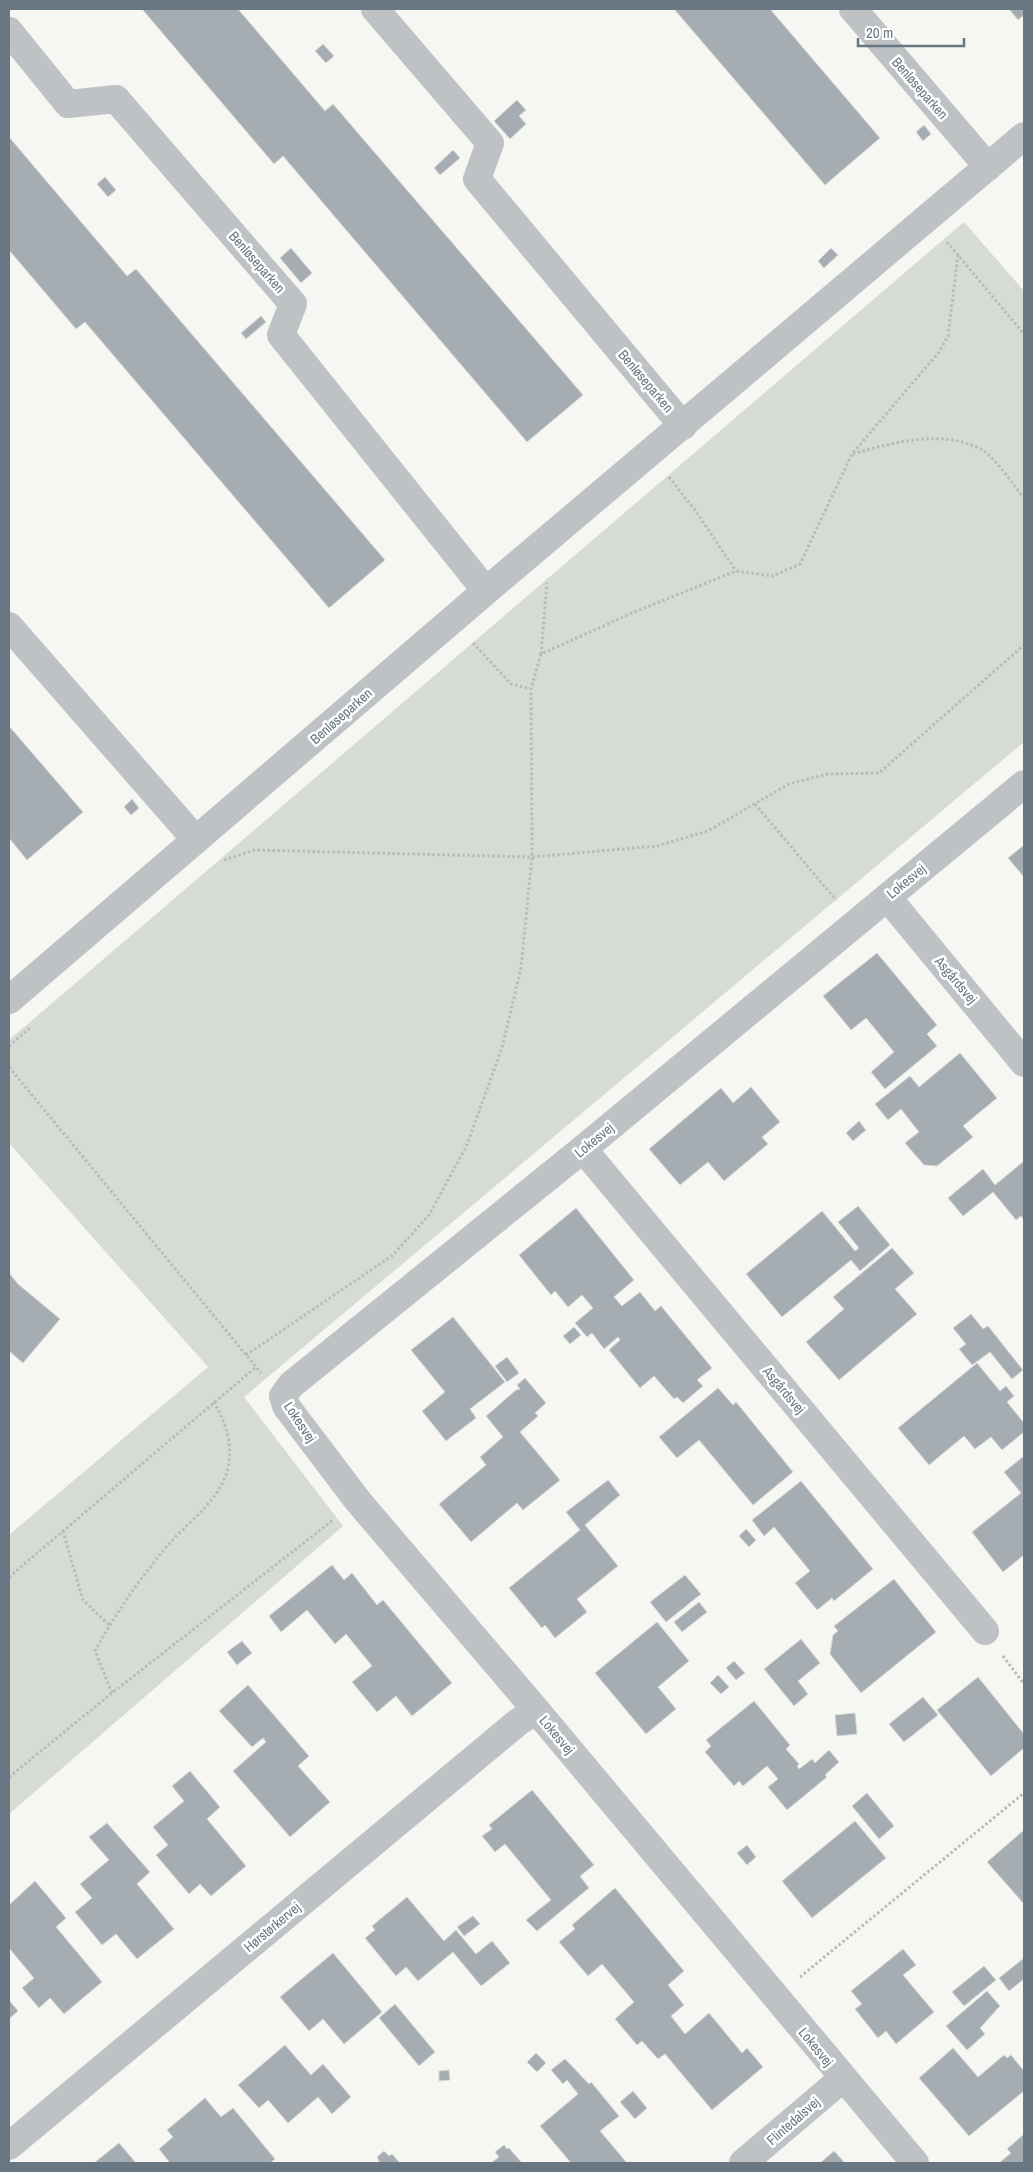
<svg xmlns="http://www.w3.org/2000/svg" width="1033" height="2172" viewBox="0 0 1033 2172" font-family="'Archivo Narrow',sans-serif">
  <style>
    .green { fill: #d6dbd3 }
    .building { fill: #a6adb2; stroke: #d8d7d6 }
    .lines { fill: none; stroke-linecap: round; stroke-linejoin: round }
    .path { stroke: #b8bbbd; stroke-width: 3; stroke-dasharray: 2.5 2.5; stroke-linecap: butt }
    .minor { stroke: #bec2c5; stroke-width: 28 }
    .labels { text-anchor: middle; stroke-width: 5; stroke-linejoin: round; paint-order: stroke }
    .street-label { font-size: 14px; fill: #687782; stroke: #fff }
  </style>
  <rect width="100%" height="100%" fill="#f6f6f3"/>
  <path class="green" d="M964,222L1024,291V742L244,1397L343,1526L9,1814V1535L208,1367L9,1143V1040Z"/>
  <path class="building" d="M142,9H238L325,111L333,104L583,395L527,442L283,156L274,164Z
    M674,9H770L880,138L825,185Z
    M1009,9H1024V15L1018,20Z
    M323,44L334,56L326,63L315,51Z
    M517,100L526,110L519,116L526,124L510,139L494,121Z
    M924,125L931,134L923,141L916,132Z
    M9,137L127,276L136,269L385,560L329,608L85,322L76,329L9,250Z
    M453,150L460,158L440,175L434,168Z
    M105,177L116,190L108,197L97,184Z
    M291,248L312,273L301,283L280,258Z
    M831,248L838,255L824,268L818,261Z
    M261,316L266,322L246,339L241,333Z
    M9,726L83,812L27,860L9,838Z
    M132,799L139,808L131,815L124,807Z
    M1024,845V877L1008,858Z
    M877,953L937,1025L927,1034L937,1046L885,1089L871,1072L894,1052L866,1018L851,1030L823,996Z
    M960,1053L997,1098L963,1126L973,1137L937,1166L924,1165L905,1143L919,1132L901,1109L888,1120L875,1104L910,1076L919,1087Z
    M751,1087L780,1122L762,1137L768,1144L724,1181L708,1162L680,1185L649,1149L721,1088L733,1103Z
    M859,1121L866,1130L853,1141L846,1133Z
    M1024,1161V1220L1021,1216L1016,1220L993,1192L963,1216L948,1198L983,1169L995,1185Z
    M858,1206L890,1245L860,1271L851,1260L782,1317L746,1274L822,1211L855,1251L859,1248L838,1222Z
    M576,1208L634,1280L614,1297L622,1306L640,1292L655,1311L661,1306L712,1368L697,1380L703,1386L683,1403L677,1397L674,1399L654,1376L640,1388L609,1350L620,1340L618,1337L604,1349L592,1333L587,1337L575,1323L593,1308L582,1295L568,1307L555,1291L551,1295L519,1255Z
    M892,1248L914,1273L895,1289L917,1314L839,1380L806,1342L844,1309L833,1297Z
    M9,1273L18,1284L60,1319L23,1363L9,1351Z
    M971,1314L983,1329L988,1326L1023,1370L1012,1379L990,1352L972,1365L959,1349L966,1344L953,1328Z
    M453,1317L505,1382L470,1409L476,1418L446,1441L422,1411L445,1392L411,1350Z
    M574,1327L581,1335L570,1344L563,1336Z
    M507,1357L519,1373L507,1382L495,1366Z
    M977,1363L1000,1391L1006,1386L1014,1396L1007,1402L1024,1423V1432L1002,1450L991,1437L975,1449L964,1436L929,1465L898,1428Z
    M525,1378L546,1403L535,1413L538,1416L520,1432L560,1480L523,1510L517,1503L471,1542L439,1504L486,1465L480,1457L503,1437L486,1416L516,1390L520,1389L517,1385Z
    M718,1388L733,1405L736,1402L793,1472L753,1505L699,1440L677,1458L659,1437Z
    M1024,1456V1555L1003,1572L972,1532L1021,1493L1004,1472Z
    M608,1480L620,1495L585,1525L618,1566L577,1599L587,1612L555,1638L545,1625L542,1628L509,1588L580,1530L566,1512Z
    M801,1481L873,1569L834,1601L832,1598L817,1610L795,1583L810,1571L774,1527L764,1536L752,1520Z
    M746,1529L756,1540L749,1547L739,1536Z
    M332,1565L344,1580L352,1573L377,1605L383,1600L452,1683L412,1716L396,1696L377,1712L352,1682L372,1666L346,1634L335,1644L307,1610L281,1632L269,1616Z
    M685,1575L701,1594L666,1622L650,1602Z
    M894,1579L936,1632L861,1693L830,1654L833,1635L838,1631L834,1626Z
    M699,1602L707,1612L682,1632L674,1622Z
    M657,1622L689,1661L658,1687L676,1709L646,1734L595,1673Z
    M801,1639L820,1663L798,1681L808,1694L794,1706L764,1669Z
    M242,1641L252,1653L237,1665L227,1652Z
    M734,1661L745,1673L736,1680L726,1668Z
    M718,1675L729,1687L721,1694L710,1683Z
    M978,1677L1024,1734V1748L991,1776L937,1710Z
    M248,1685L309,1756L298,1766L330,1802L290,1837L233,1771L266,1742L263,1738L252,1747L219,1711Z
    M923,1697L938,1715L904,1742L889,1724Z
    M754,1701L790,1745L786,1749L799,1764L797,1766L799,1769L812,1759L815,1763L829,1750L839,1762L825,1775L827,1777L787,1810L768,1787L778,1779L767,1766L743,1786L739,1781L734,1786L705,1752L711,1746L706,1740Z
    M855,1713L857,1734L837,1736L835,1715Z
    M190,1771L220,1807L207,1819L246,1866L211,1896L200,1884L189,1894L156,1855L168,1845L153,1827L184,1801L172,1786Z
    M532,1790L594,1865L580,1876L589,1888L537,1931L526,1920L551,1900L505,1844L495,1852L482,1836L492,1829L489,1825Z
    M867,1793L894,1826L879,1839L852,1806Z
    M855,1821L886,1858L812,1918L782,1881Z
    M107,1823L150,1872L137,1884L174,1929L137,1959L116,1934L102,1945L75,1912L92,1898L80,1884L109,1860L89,1837Z
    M1024,1830V1904L987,1862Z
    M747,1845L756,1857L747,1865L737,1853Z
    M35,1881L66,1918L56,1927L102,1982L64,2014L50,1998L39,2008L22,1988L34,1978L9,1948V1905Z
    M615,1888L684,1971L668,1985L684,2005L671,2016L685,2034L709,2013L742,2053L747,2048L763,2067L712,2110L665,2054L658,2059L642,2041L637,2045L615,2019L634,2002L602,1964L588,1976L559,1942L575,1929L572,1925Z
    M407,1897L444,1941L456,1930L476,1954L492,1941L510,1963L481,1986L453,1952L418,1981L406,1967L396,1976L365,1938L375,1930L372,1926Z
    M473,1916L480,1924L464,1936L457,1927Z
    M903,1949L916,1965L903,1975L934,2012L896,2044L886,2031L878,2038L855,2009L862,2004L851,1991Z
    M333,1953L382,2012L344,2044L323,2019L309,2031L280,1997Z
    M1024,1958V1979L1009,1991L999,1978Z
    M984,1966L996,1980L964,2006L952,1992Z
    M987,1991L1000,2006L980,2028L985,2034L967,2050L946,2026Z
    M9,2000L18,2011L9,2019Z
    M395,2004L435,2052L419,2066L379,2018Z
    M285,2045L311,2075L323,2064L351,2097L332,2114L318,2097L288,2123L268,2100L259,2108L238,2085Z
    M953,2048L978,2077L1004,2055L1007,2058L1011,2055L1024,2071V2091L969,2136L919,2078Z
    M536,2053L546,2063L537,2072L527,2062Z
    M565,2059L589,2084L591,2082L619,2116L600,2131L627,2163H571L540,2126L578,2094L567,2080L563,2084L551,2070Z
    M449,2070L450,2080L439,2081V2071Z
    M633,2091L647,2108L635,2119L620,2102Z
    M205,2098L221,2117L233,2108L275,2159L270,2163H170L159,2149L173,2137L167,2130Z
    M1024,2134V2163H999L1011,2153L1007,2149Z
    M119,2143L136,2163H94Z
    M504,2145L507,2149L509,2148L522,2163H491L499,2157L495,2152Z
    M384,2151L389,2156L392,2154L400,2163H380L377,2157Z
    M834,2151L845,2163H820Z"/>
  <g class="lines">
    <path class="path" d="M947,242L1024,334
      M853,454C893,442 945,428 984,451C994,457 1016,488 1024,498
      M669,477L695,510L736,571
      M473,643L511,684L531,689
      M541,654L547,583
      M755,804L836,900
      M224,860L255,850L532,857L657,846L708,831L789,784L828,774L879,773L1024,645
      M9,1046L31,1027
      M9,1067L261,1373
      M246,1355L393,1255L429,1215L466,1147L502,1048L521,968L532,857L531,689L541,654L632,613L736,571L773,576L800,564L852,454L939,352L948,336L958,255
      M63,1531L83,1600L109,1625
      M9,1577L256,1367
      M1003,1656L1024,1684
      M112,1693L95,1651C115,1614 141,1577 168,1545C189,1521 221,1499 228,1468C233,1444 226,1423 214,1402
      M9,1777L112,1693L333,1520
      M800,1977L1024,1793"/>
    <path class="minor" d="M375,9L490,143L477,179L683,426
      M853,9L988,167
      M9,31L68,104L116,99L293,304L281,335L486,591
      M9,626L196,840
      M887,897L1024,1063
      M9,1000L486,591L1024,136
      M583,1149L985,1631
      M9,2146L517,1723L536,1710
      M743,2163L842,2079
      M915,2163L536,1710L358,1501L286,1406L283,1396L291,1385L583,1149L1024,784"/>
  </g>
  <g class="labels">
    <g class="street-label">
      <text transform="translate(920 88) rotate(49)" y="5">Benløseparken</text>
      <text transform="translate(257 262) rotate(49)" y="5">Benløseparken</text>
      <text transform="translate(646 381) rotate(50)" y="5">Benløseparken</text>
      <text transform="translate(341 716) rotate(-41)" y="5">Benløseparken</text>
      <text transform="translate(906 881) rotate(-39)" y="5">Lokesvej</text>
      <text transform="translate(956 980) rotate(50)" y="5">Asgårdsvej</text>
      <text transform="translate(594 1140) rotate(-39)" y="5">Lokesvej</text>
      <text transform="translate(784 1390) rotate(50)" y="5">Asgårdsvej</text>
      <text transform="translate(300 1422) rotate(56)" y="5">Lokesvej</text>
      <text transform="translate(557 1735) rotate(50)" y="5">Lokesvej</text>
      <text transform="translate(272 1927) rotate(-40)" y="5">Hørstørkervej</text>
      <text transform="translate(816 2047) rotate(51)" y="5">Lokesvej</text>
      <text transform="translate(793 2121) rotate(-41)" y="5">Flintedalsvej</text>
    </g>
  </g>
  <rect width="1033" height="2172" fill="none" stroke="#687782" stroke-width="20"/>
  <path d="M858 38v8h106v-8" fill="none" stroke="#687782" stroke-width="2.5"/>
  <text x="866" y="38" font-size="15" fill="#687782" stroke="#ffffff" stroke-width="4" paint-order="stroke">20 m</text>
</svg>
